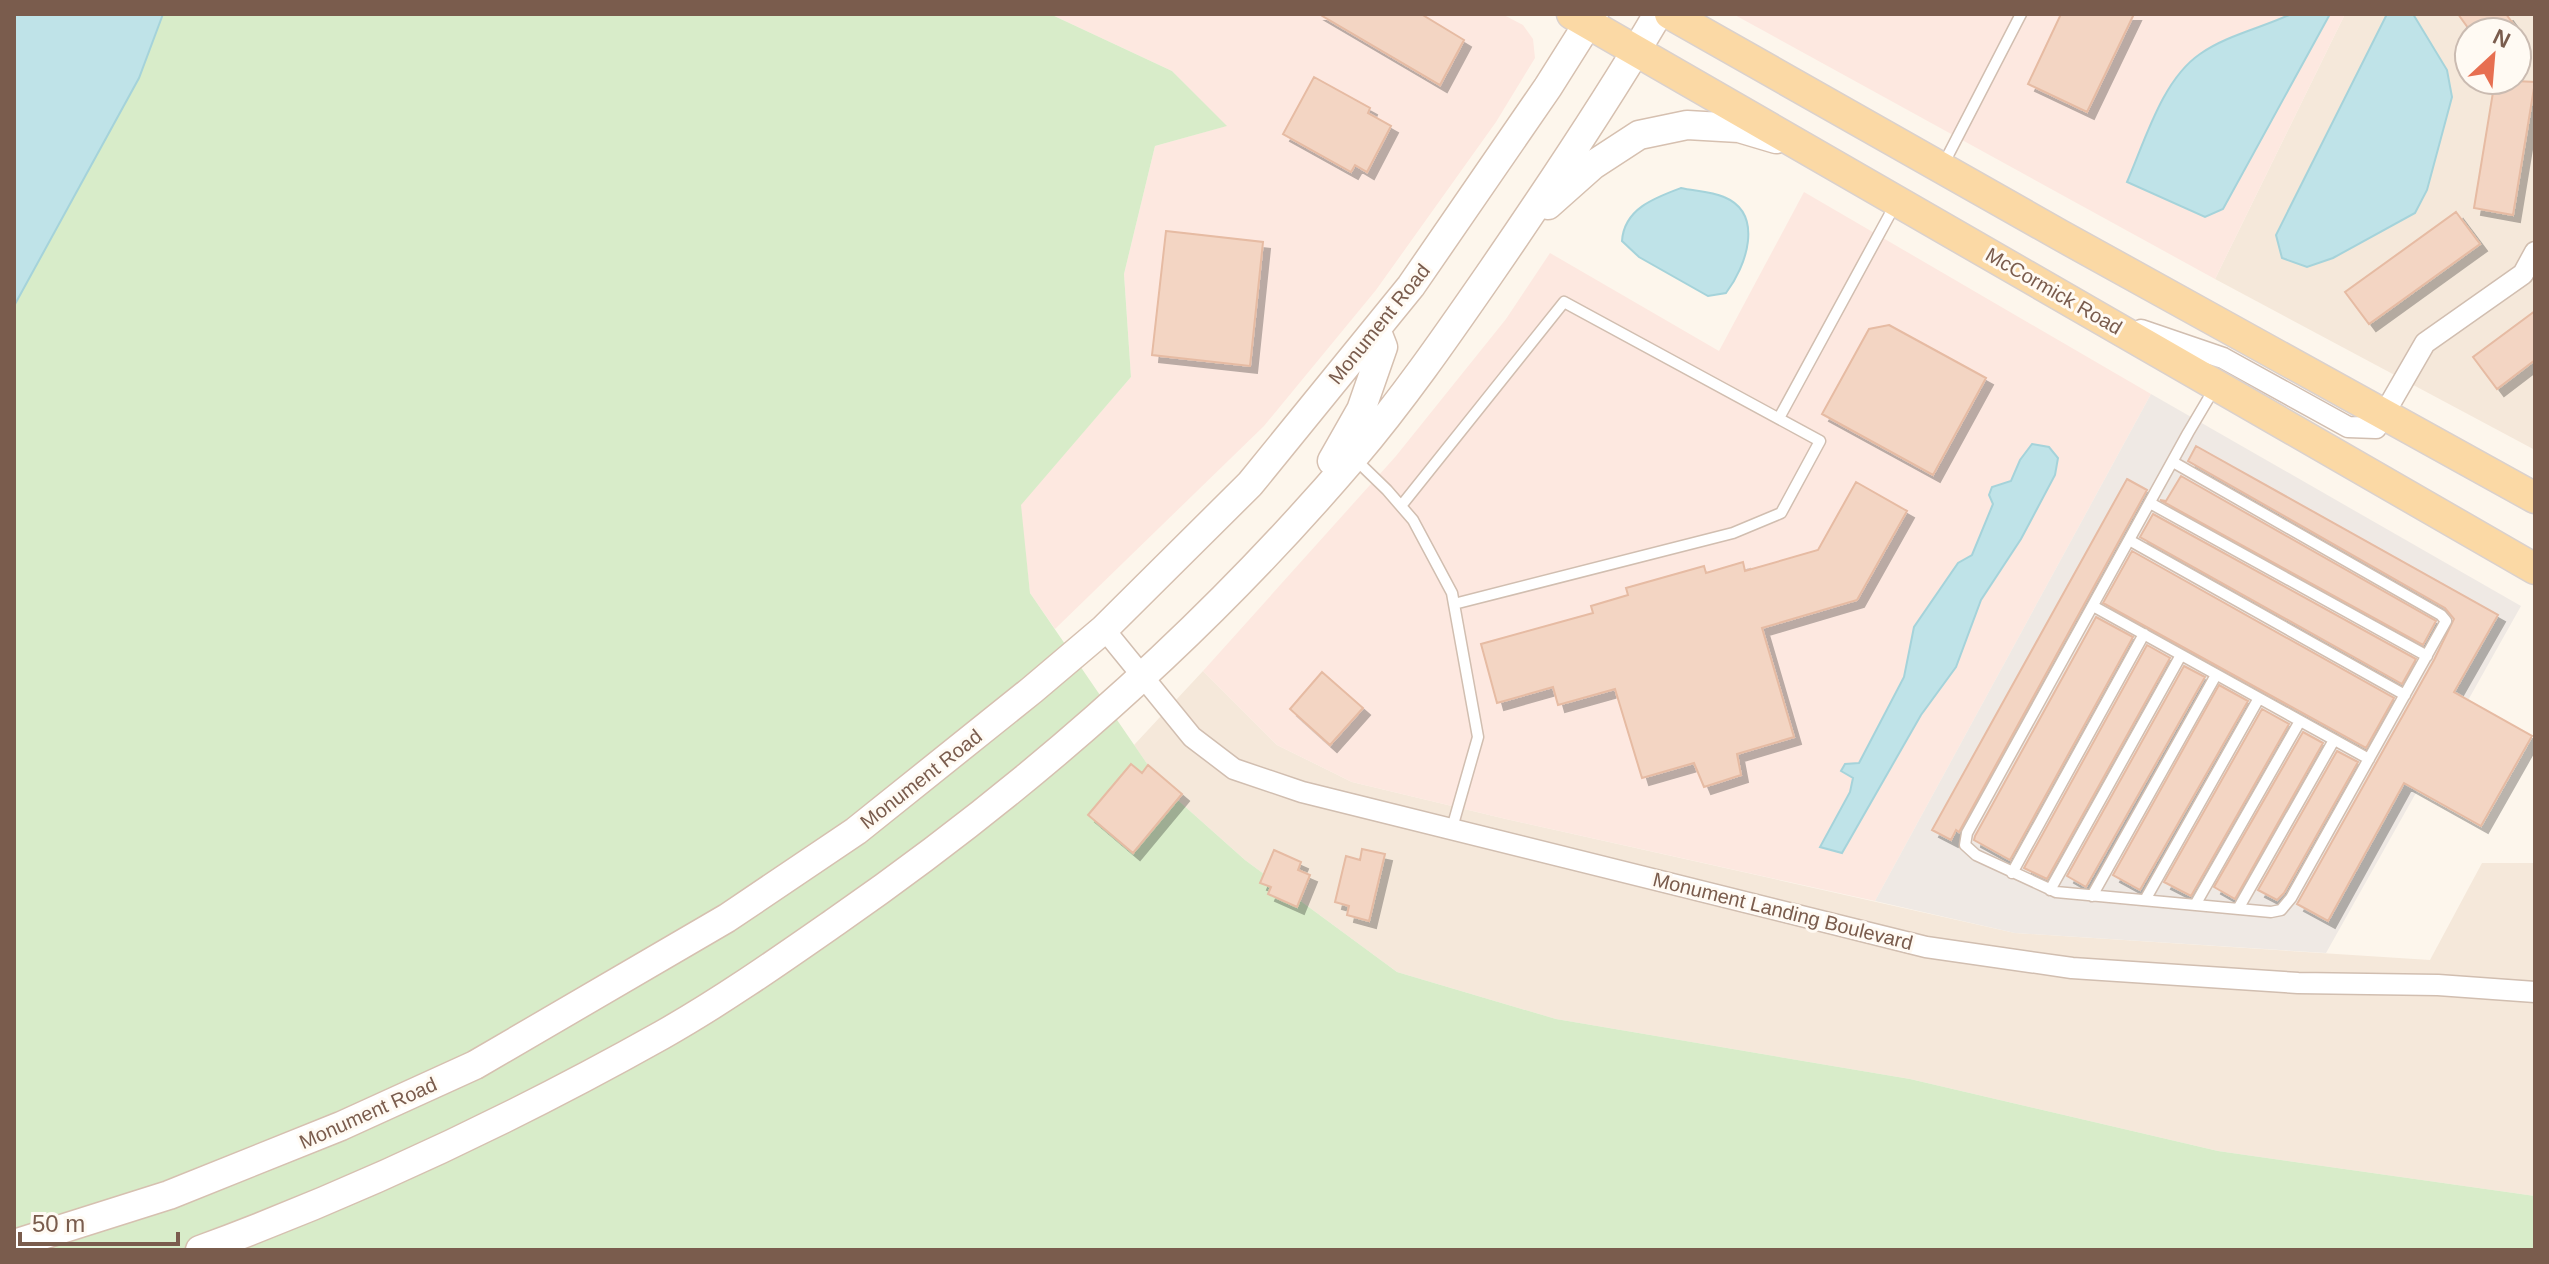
<svg xmlns="http://www.w3.org/2000/svg" width="2549" height="1264" viewBox="0 0 2549 1264" font-family="Helvetica,sans-serif">
  <style>
    .residential { fill: #f5e8da; fill-rule: evenodd }
    .commercial { fill: #fde8e0 }
    .industrial { fill: #efe9e4 }
    .green { fill: #d8ecc9 }
    .water { fill: #bfe3e8; stroke: #a5d3da; stroke-width: 2 }
    .building { fill: #f3d5c3; stroke: #e6bba3; stroke-width: 2; filter: url(#shadow) }
    .lines { fill: none; stroke-linecap: round; stroke-linejoin: round }
    .lane-casing { stroke: #d1beb0; stroke-width: 13 }
    .street-casing { stroke: #d1beb0; stroke-width: 23 }
    .secondary-casing { stroke: #d6c0b0; stroke-width: 31 }
    .primary-casing { stroke: #dad1cd; stroke-width: 33 }
    .lane { stroke: #fff; stroke-width: 10 }
    .street { stroke: #fff; stroke-width: 20 }
    .secondary { stroke: #fff; stroke-width: 28 }
    .primary { stroke: #fbd9a5; stroke-width: 30 }
    .labels { text-anchor: middle; stroke-width: 6; stroke-linejoin: round; paint-order: stroke }
    .street-label { font-size: 20px; fill: #7a5c4d; stroke: #fffaf3 }
  </style>
  <defs>
    <filter id="shadow"><feDropShadow dx="7" dy="7" stdDeviation="0" flood-color="#0004"/></filter>
  </defs>
  <rect width="100%" height="100%" fill="#fdf6ec"/>
  <path class="residential" d="M2345,14H2535V450L2215,279ZM2469,32H2517V80H2469Z
    M1203,671L1277,745L1352,782L1506,819L2015,933L2430,960L2482,863H2535V1196L2218,1151L1910,1079L1556,1019L1397,972L1245,860L1163,787L1134,745Z"/>
  <path class="commercial" d="M1050,14H1502L1523,25L1533,39L1535,58L1496,122L1376,290L1264,426L1055,629L1030,593L1020,505L1131,377L1124,274L1155,146L1226,126L1172,71Z
    M1733,14H2345L2215,279Z
    M1804,192L2151,394L1875,901L1506,819L1352,782L1277,745L1203,671L1396,456L1506,319L1550,253L1719,351Z"/>
  <path class="industrial" d="M2151,394L2521,606L2326,953L2015,933L1875,901Z"/>
  <path class="green" d="M163,14H1050L1172,71L1227,126L1155,146L1124,274L1131,377L1021,505L1030,593L1163,787L1245,860L1397,972L1556,1019L1910,1079L2218,1151L2535,1196V1250H14V306L139,78Z"/>
  <path class="water" d="M14,14H163L139,78L14,306Z
    M2291,14H2330L2223,209L2205,217L2127,182C2145,141 2162,80 2200,54C2227,35 2262,28 2291,14Z
    M2387,14H2413L2447,70L2452,97L2427,190L2415,213L2333,258L2307,267L2282,258L2276,235Z
    M1681,188C1694,191 1711,191 1724,197C1765,214 1746,267 1726,293L1708,296L1639,257L1622,241C1624,209 1654,198 1681,188Z
    M2032,444L2049,447L2058,458L2055,475L2021,539L1981,600L1956,667L1921,715L1842,853L1820,847L1850,792L1853,778L1841,771L1845,764L1859,763L1904,677L1914,627L1958,563L1972,555L1993,504L1989,495L1992,487L2011,481L2020,460Z"/>
  <path class="building" d="M1319,14H1421L1464,40L1440,85Z
    M2061,14H2134L2087,112L2028,84Z
    M2458,14H2506L2519,32H2471Z
    M1314,77L1370,108L1368,113L1391,126L1367,172L1355,165L1351,172L1283,134Z
    M2495,80L2535,82L2513,215L2474,208Z
    M2456,212L2480,244L2369,324L2345,292Z
    M1166,231L1263,242L1250,366L1152,355Z
    M2535,311V360L2497,389L2473,357Z
    M1889,325L1986,378L1933,475L1822,414L1869,329Z
    M2196,446L2498,615L2454,692L2532,736L2481,826L2404,783L2328,921L2297,904L2434,660L2454,619L2445,608L2188,461Z
    M2181,476L2436,621L2423,645L2160,500L2166,501Z
    M2127,479L2147,490L1959,832L1956,830L1951,840L1932,830Z
    M1856,482L1907,511L1857,600L1762,628L1794,737L1737,754L1741,775L1704,787L1694,763L1642,778L1615,689L1558,705L1553,687L1497,703L1481,644L1593,613L1591,606L1628,595L1626,588L1704,566L1706,573L1743,562L1745,571L1818,550Z
    M2153,514L2416,659L2402,684L2140,537Z
    M2132,551L2394,698L2366,748L2103,603Z
    M2096,617L2133,637L2010,860L1974,840L1975,836Z
    M2147,645L2170,658L2047,879L2026,869L2024,868Z
    M2184,666L2205,677L2086,887L2067,876Z
    M1322,672L1363,708L1330,745L1290,709Z
    M2219,685L2248,701L2140,890L2113,875Z
    M2262,709L2289,724L2191,896L2164,882Z
    M2303,732L2323,743L2235,899L2214,887Z
    M2337,751L2358,762L2284,893L2277,900L2258,890Z
    M1131,764L1142,773L1148,765L1182,794L1133,853L1088,815Z
    M1362,849L1385,854L1369,921L1347,915L1349,906L1335,902L1346,856L1360,860Z
    M1274,850L1301,862L1298,870L1310,875L1297,907L1268,894L1271,887L1260,883Z"/>
  <g class="lines">
    <defs>
      <path id="lane" d="M1943,165L2021,14
        M1779,418L1896,203
        M1355,459L1387,490L1413,520L1452,593L1478,737L1452,828
        M2173,462L2441,615L2446,621L2291,898L2281,910L2271,912L2056,892L1976,855L1965,845L1967,833L2188,433L2214,389
        M2150,503L2427,656
        M1401,506L1564,302L1820,441L1781,513L1733,533L1454,604
        M2129,540L2405,695
        M2093,606L2369,759
        M2012,873L2144,634
        M2050,890L2181,655
        M2092,896L2216,675
        M2145,900L2259,698
        M2195,905L2300,721
        M2238,909L2334,740"/>
      <path id="street" d="M2141,330L2223,358L2348,427L2376,428L2425,343L2523,274L2535,252
        M1104,629L1192,737L1234,769L1302,792L1926,947L2072,968L2298,983L2438,985L2535,992"/>
      <path id="secondary" d="M1548,205L1593,165L1639,135L1687,125L1739,128L1776,139
        M1332,461L1361,410L1383,347L1376,329
        M14,1244L169,1195L341,1126L475,1065L727,918L856,831L1032,690L1104,629L1250,484L1411,286L1548,87L1594,14
        M200,1250C360,1191 514,1118 662,1035C722,1001 779,961 835,922C1028,788 1200,637 1353,458C1404,398 1448,334 1493,269C1550,186 1607,101 1658,14"/>
      <path id="primary" d="M1572,14L2535,569
        M1670,14L2060,235L2535,498"/>
    </defs>
    <use href="#lane" class="lane-casing"/>
    <use href="#street" class="street-casing"/>
    <use href="#secondary" class="secondary-casing"/>
    <use href="#primary" class="primary-casing"/>
    <use href="#lane" class="lane"/>
    <use href="#street" class="street"/>
    <use href="#secondary" class="secondary"/>
    <use href="#primary" class="primary"/>
  </g>
  <g class="labels">
    <g class="street-label">
      <text transform="translate(2054 291) rotate(30)" y="7">McCormick Road</text>
      <text transform="translate(1379 324) rotate(-51)" y="7">Monument Road</text>
      <text transform="translate(921 779) rotate(-38)" y="7">Monument Road</text>
      <text transform="translate(1783 911) rotate(14)" y="7">Monument Landing Boulevard</text>
      <text transform="translate(368 1113) rotate(-24)" y="7">Monument Road</text>
    </g>
  </g>
  <rect width="2549" height="1264" fill="none" stroke="#7a5c4d" stroke-width="32"/>
  <g transform="translate(2493 56) rotate(26)"><circle r="38" fill="#fffaf3" stroke="#cabbb1" stroke-width="2"/>
  <path d="M0-6L14 30L0 20L-14 30Z" fill="#e76f51"/>
  <text y="-12" font-size="22" font-weight="bold" text-anchor="middle" fill="#7a5c4d">N</text>
  </g>
  <path d="M20 1232v12h158v-12" fill="none" stroke="#7a5c4d" stroke-width="4"/>
  <text x="32" y="1232" font-size="24" fill="#7a5c4d" stroke="#fffaf3" stroke-width="6" paint-order="stroke">50 m</text>
</svg>
